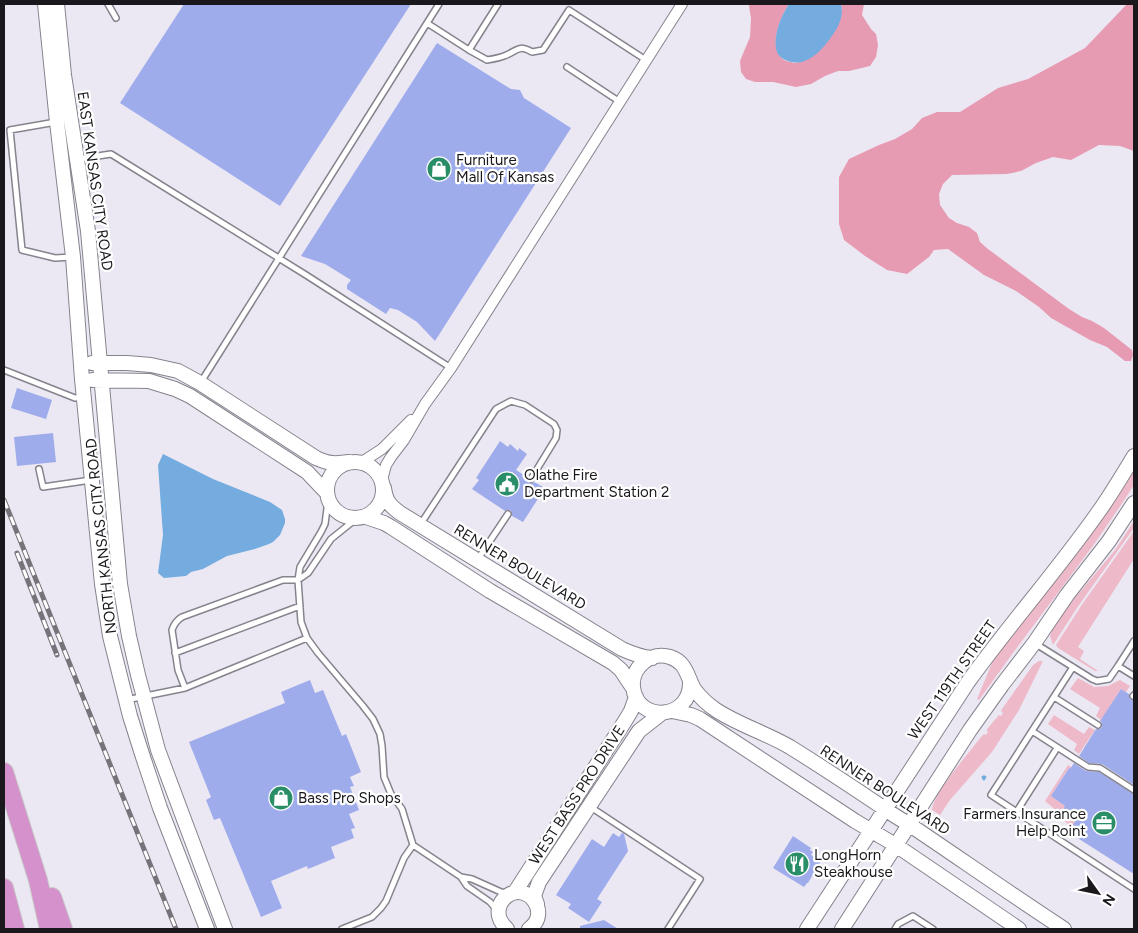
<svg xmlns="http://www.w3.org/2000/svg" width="1138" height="933" viewBox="0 0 1138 933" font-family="Figtree,sans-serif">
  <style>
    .green { fill: #eebac9 }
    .forest { fill: #e79bb3 }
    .water { fill: #75acdf }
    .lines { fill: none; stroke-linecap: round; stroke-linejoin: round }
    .stream { stroke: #75acdf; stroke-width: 3 }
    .building { fill: #9facec }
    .lane-casing { stroke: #87838d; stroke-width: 8 }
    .street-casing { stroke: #87838d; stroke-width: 12 }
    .secondary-casing { stroke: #87838d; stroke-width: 16 }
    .highway-casing { stroke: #c8c8c9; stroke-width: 20 }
    .lane { stroke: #fff; stroke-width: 5 }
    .street { stroke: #fff; stroke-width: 10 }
    .secondary { stroke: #fff; stroke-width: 14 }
    .highway { stroke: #d491cb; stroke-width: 18 }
    .rail-casing { stroke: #76737a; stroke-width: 5 }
    .rail { stroke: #fff; stroke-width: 3; stroke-dasharray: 9; stroke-linecap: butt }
    .labels { text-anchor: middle; stroke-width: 4.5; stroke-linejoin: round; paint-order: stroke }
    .poi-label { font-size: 15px; fill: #1a181c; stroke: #fff; text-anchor: start }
    .street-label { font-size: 15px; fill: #1a181c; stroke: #fff }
  </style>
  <rect width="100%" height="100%" fill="#ece8f3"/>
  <path class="green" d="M1134,468V485L1121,505L1095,543L1013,653L979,700L977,699L992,663L1004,643Z
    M1134,521V528L1079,605L1053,645L1050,636L1054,626L1070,604L1115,550Z
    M1134,531V559L1078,647L1084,651L1080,659L1098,671H1095L1058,648L1056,645L1081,606Z
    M1039,661H1043L1019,710L992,752L950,800L940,815L932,810C934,792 969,753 981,737L984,734L986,735L988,732L987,731V729L999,715L1001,716L1003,713L1001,711L1002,709L1033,665Z
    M1078,678L1094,687L1108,686L1120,680L1130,686L1126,692L1121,689L1101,720L1096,716L1100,708L1070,689Z
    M1054,715L1084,734L1089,727L1095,730L1079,754L1074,750L1077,744L1048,724Z
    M1068,765L1077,771L1076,773L1068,769L1051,796L1065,806L1062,811L1076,820L1072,826L1078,830L1073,831L1058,812L1045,801Z"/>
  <path class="forest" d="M750,4H789C780,17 766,52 786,61C787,61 794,63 794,63C797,63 802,61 806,60L842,10L841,4H864L862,15L871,29L876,34L878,45L876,57L870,66L849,71H838L825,76L811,84L796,87L773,82H755L746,79L741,72L740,61L750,37L751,18L749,6Z
    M1127,4H1134V151L1120,146L1099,145L1071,160L1053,157L1036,163L1021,171L1007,174L952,175L943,184L939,194L940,205L949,218L957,223L969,227L977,233L980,242L988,249L1069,309L1082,317L1092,321L1104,328L1132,350L1133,355L1131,361H1125L1107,347L1090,340L1051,318L1039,307L1016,291L984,275L948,249L934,250L929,257L907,274L887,270L865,256L844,240L839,224V177L849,159L879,145L895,139L912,129L922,118L937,112H960L998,88L1028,79L1085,48Z"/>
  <path class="water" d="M789,4H841C844,16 839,26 832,36C822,50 807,68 788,61C784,60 778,56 777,52C772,37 781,16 789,4Z
    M163,454L213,479L270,502L282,510L285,519V523L280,535L273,542L269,544L255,549L227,556L203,569L191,572L186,576L164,578L158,573L163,535L158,465Z"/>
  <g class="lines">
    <path class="stream" d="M984,779L983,777H985"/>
  </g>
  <path class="building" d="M184,4H411L280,206L120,103Z
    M437,43L511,89L520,90L524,98L571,128L435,341L417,322L398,310L390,308L386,314L347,289V285L351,280L325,264L301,256Z
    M17,388L52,400L46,419L11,408Z
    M53,433L56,462L17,466L14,437Z
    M500,441L508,447L510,444L518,451L519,448L527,454L516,470L527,477V481L529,483H533L534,482L545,488L523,522L512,516V513L510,510H508L505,511L472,489L479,480L476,478Z
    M310,680L315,693L323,690L342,736L346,734L361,772L350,777L354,786L350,787L359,810L349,814L355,828L351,829L354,838L331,847L335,858L308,869L307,866L271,881L282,908L261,917L220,818L214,820L206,800L211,797L189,742L285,703L281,692Z
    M1121,689L1129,694V697L1130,699L1134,700V785L1102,764L1089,763L1079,756L1096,729H1100L1102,727V723L1100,721Z
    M1074,763L1086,771L1099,772L1134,794V874L1076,837L1080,831L1072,826L1076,820L1062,811L1065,806L1051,796L1069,768L1070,769Z
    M613,833L619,837L622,833L624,834L628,851L597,899L602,902L589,922L568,908L571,904L556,895L592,839L604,847Z
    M793,836L811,848L810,850L813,852L811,855L821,861L808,883H807L804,887L773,868Z
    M604,920L618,929H580V926Z"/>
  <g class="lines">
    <defs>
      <path id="lane" d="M108,4L116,18
        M498,4L469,50L487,60C493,59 499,58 504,56C518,51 517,44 532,52L543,50L569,10L646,60
        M427,23L469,50
        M567,67L620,102
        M56,122L10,130L22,250L55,258L72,257
        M78,159L111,154L306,275L451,368
        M4,370L75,398L83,397
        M201,382L439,4
        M39,469L43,487L91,480
        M328,501L325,524L321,532L300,567L298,580L301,622L307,638L318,653L363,706L373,719L380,734L382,746L384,777L391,794L402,809L413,845L461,877L467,886L490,902L496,909
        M420,525L496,409L511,401L525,405L554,424L557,430L556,438L531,479
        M478,559L508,514
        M1134,641L1118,666L1134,676
        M1036,644L1092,679L1097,681L1109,679L1118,666
        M175,653L300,606
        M1073,667L991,795L1134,889
        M185,688L178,670L172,630C174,624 177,620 182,617L283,580H298L308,573L331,539L356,519
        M1133,696L1134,695
        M1054,697L1098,725
        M126,700L185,688L307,638
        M1032,731L1088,767L1100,768L1134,790
        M589,806L700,879L668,929
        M1017,811L1057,748
        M461,877L472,879L501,892L507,893
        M342,929L372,917L381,908L386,901L404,858L413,845
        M895,929L898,924L913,916L933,929"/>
      <path id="street" d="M362,462L382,449L411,420
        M382,480L386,465L391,457L404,440L425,404L451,368L682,4"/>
      <path id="secondary" d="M45,4L57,122L73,257L82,379L102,584L110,636L130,716L142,754L160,808L207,929
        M57,4L64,75L88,231L120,584L129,636L138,675L158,750L225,929
        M92,363H127L151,365L178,371L200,383L316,458C329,464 335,464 349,462
        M92,380L149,381L175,389L190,396L307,472L327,493
        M327 490a28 28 0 1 1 56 0a28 28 0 1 1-56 0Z
        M384,488C386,501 389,505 400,513L622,649C633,654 641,657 652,658
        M366,517L384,523L391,527L490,591L613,663L621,670L633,688
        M690,681C692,720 637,724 633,687C631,667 651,651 670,657C686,662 687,676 694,689C700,697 707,704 716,710C739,725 766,733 790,747C822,767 854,788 885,809C893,815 902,820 910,825C962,860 1012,895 1064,929
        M672,711L691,715L700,719L855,821L897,846L1019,929
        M515,892L625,721L631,711L636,697
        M537,904L534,896L539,882L639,731L662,713
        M507,929C501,923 497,917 499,908C500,903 503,899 507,896C527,881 552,913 529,929
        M807,929L968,682C1009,625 1056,572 1097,514C1110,496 1122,476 1134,456
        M842,929L970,730L1002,685L1035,642L1067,595L1109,541L1134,503"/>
      <path id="highway" d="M4,772L38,880L49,929
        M4,888L15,929
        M52,897L63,929"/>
    </defs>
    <use href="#lane" class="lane-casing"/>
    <use href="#street" class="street-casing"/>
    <use href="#secondary" class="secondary-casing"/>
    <use href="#highway" class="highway-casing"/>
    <use href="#lane" class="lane"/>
    <use href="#street" class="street"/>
    <use href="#secondary" class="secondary"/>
    <use href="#highway" class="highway"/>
    <defs>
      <path id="rail" d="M4,500L176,929
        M17,553L57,655"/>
    </defs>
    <use href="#rail" class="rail-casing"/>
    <use href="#rail" class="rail"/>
  </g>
  <defs>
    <symbol id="shop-disc" viewBox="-11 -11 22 22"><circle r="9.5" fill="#298d67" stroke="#fff"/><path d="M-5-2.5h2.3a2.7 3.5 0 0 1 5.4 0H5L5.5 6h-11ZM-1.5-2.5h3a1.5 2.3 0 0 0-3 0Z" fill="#fff"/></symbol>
    <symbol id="civic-disc" viewBox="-11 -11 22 22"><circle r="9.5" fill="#298d67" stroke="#fff"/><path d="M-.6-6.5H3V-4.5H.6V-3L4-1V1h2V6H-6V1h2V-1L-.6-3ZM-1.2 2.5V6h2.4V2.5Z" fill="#fff"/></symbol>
    <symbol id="office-disc" viewBox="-11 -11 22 22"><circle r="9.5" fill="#298d67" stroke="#fff"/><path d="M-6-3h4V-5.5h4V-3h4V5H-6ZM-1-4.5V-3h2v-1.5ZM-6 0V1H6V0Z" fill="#fff"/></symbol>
    <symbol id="restaurant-disc" viewBox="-11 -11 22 22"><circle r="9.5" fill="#298d67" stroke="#fff"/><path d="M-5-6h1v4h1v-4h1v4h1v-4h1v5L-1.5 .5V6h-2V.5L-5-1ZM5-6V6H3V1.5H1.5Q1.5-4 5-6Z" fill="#fff"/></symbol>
  </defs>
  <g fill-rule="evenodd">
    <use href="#shop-disc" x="425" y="155" width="28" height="28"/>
    <use href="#civic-disc" x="493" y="470" width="28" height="28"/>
    <use href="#shop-disc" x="267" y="784" width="28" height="28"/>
    <use href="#office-disc" x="1090" y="809" width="28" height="28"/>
    <use href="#restaurant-disc" x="783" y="850" width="28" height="28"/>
  </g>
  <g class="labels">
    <g class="poi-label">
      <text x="456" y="165">Furniture<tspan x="456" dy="17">Mall Of Kansas</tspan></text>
      <text x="524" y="480">Olathe Fire<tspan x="524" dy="17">Department Station 2</tspan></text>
      <text x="298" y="803">Bass Pro Shops</text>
      <text x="1086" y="819" text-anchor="end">Farmers Insurance<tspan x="1086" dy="17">Help Point</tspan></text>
      <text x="814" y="860">LongHorn<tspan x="814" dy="17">Steakhouse</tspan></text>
    </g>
    <g class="street-label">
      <text transform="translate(95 181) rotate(82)" y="5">EAST KANSAS CITY ROAD</text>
      <text transform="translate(101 536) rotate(-96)" y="5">NORTH KANSAS CITY ROAD</text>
      <text transform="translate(520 567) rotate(31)" y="5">RENNER BOULEVARD</text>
      <text transform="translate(952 680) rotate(-55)" y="5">WEST 119TH STREET</text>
      <text transform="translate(885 790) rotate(33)" y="5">RENNER BOULEVARD</text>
      <text transform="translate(577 795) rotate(-57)" y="5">WEST BASS PRO DRIVE</text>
    </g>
  </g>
  <rect width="1138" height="933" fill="none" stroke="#1a181c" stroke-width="10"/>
  <g transform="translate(1098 893) rotate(123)" stroke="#ffffff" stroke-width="4" paint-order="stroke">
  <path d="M0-4L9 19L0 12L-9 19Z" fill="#1a181c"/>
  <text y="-8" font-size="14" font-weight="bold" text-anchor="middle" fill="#1a181c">N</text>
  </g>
</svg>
